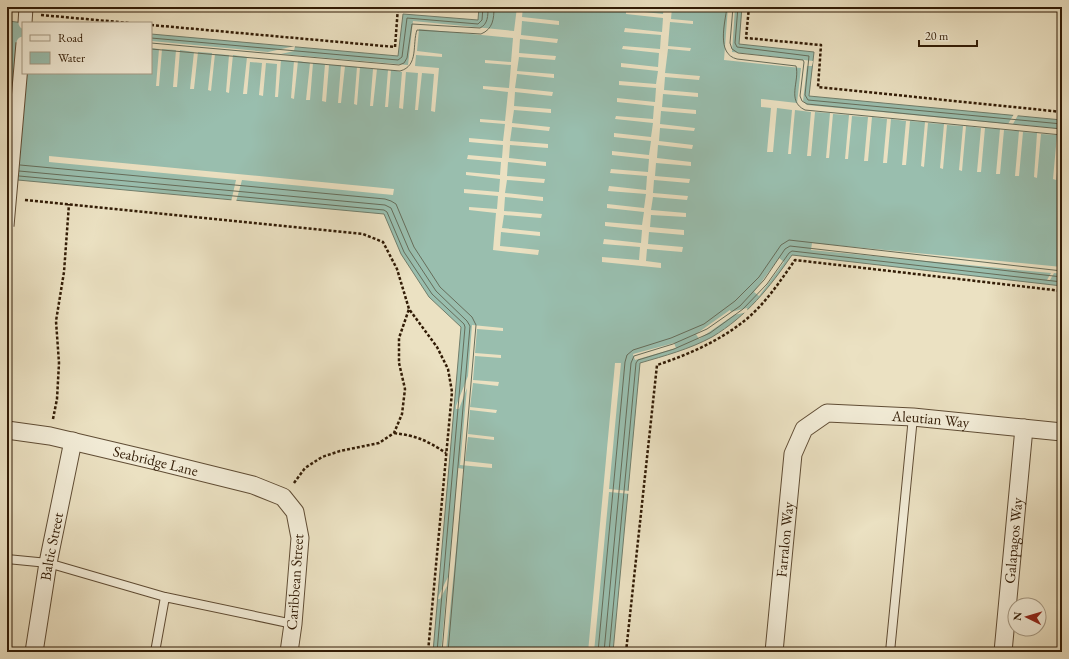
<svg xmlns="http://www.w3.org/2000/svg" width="1069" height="659" viewBox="0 0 1069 659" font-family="'EB Garamond',serif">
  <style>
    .water { fill: #99beae; stroke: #707d6b }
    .pier { fill: #ebe1c2 }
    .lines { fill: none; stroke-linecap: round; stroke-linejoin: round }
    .shore { stroke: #666d5a; stroke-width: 1 }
    .service-casing { stroke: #604d35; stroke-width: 10 }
    .minor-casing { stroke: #604d35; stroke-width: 19 }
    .path { stroke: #321c06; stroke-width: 2.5; stroke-dasharray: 3 2; stroke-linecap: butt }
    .service { stroke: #f2ecd7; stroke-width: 8 }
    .minor { stroke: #f2ecd7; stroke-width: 17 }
    .pedestrian-bridge-casing { stroke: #604d35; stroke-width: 15; stroke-linecap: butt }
    .pedestrian-bridge { stroke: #f2ecd7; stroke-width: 13 }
    .labels { text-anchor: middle; stroke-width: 3; stroke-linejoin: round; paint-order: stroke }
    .street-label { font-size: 15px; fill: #321c06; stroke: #f2ecd7 }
  </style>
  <rect width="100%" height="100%" fill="#ebe1c2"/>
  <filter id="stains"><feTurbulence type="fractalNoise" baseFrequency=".005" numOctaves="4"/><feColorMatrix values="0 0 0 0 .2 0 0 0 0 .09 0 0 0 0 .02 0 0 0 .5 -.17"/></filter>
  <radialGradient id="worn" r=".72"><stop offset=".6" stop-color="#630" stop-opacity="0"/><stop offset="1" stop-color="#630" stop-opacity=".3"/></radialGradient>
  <path class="water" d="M479,7H742L739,44L814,52L809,96L1062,120V286L792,255C769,288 747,316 712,337C690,349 664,356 640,363L613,652H433L461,327L429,297L401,254L384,214L7,179V21L26,23H23V73H151V34L398,56L403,14L478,20Z"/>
  <path class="pier" d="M517,7H523L522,17L559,21V25L522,21L521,35L558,39L557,43L520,39L519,53L556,56L555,60L519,57L517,71L554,74V78L517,74L515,88L553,92L552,96L515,92L514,106L551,109V113L514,110L512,123L550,127L549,131L512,127L510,141L548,144V148L510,145L509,158L546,162V166L508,162L507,176L545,179L544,183L507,180L505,193L543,197V201L505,197L504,211L542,214L541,218L504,215L502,228L540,232V236L501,232L500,246L539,250L538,255L493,250L496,213L469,210V207L497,209L498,196L464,193V189L499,192L500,179L466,175V172L500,175L501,162L467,159L468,155L502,158L503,145L469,142V138L503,141L505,124L480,122V119L505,121L508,92L483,89V86L509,88L511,65L485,63V60L511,62L513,38L419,29L417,51L442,54V57L416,55L415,66L439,68L435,112L431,111L434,74L422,73L418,110H415L418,73L406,72L403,109L399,108L402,72L391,70L388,107H385L388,70L377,69L373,106H370L373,69L360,67L357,105L354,104L357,67L345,66L341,103H338L341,65H329L326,102L322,101L325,64L313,63L310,100H306L310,63L298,61L294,99L291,98L294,61L281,60L278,97H275L277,64L266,63L263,96L259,95L262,63L250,62L247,94H243L247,57L233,55L229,93L226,92L229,55L215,54L211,91L208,90L212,53L198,52L194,89H190L194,52L180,50L177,87H173L176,50L162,49L159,86H156L159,49L151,48V41L268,52L295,46L294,51L281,54L408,65L413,21L514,31Z
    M664,7H672L671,19L693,21V24L670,22L668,46L691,48L690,51L668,49L665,73L700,76L699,80L665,77L664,90L698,93V97L663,94L662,107L696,110V114L661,111L660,124L695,128L694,131L660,128L659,141L693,145L692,149L658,145L657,158L691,162V166L656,163L655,176L690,179L689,183L654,180L653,193L688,196L687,200L653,197L651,210L686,213V217L651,215L650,227L684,230V235L649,232L648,244L683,247L682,252L647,249L646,261L661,263V268L602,262V257L639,260L640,247L603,244L604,239L641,243L642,230L605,226V222L642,225L644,212L607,208V204L644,208L646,194L608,191L609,186L646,190L647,176L610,173L611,169L648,172L649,159L612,155V151L649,155L651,141L614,137V133L651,137L653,123L615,119L616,116L653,119L654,106L617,102V98L655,102L656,88L619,85V81L656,84L658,71L621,67V63L658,67L659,53L622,49L623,46L660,49L661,35L624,32L625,28L662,32L663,18L626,14V10L663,14Z
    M728,7H735L732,52L813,61L812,66H807L803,101L807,105L1008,124L1014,114L1018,115L1013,124L1062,129L1056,180L1053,179L1057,135L1041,134L1037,178L1034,177L1037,133L1023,132L1019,176H1015L1019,131L1004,130L1000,174H996L1000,129L985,128L981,172H977L981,128L966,126L962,171L959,170L963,126L947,125L943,169L940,168L944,124L928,123L924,167L921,166L925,122L910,121L906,165H902L906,121L891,119L887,163H883L887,119L872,117L868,161H864L868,117L852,116L848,159H845L849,115L833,114L829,158H826L830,113L815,112L811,156H807L811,112L795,110L791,154H788L792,110L777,108L773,152H767L771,108L761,107V99L797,103L801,68L724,60Z
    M49,156L394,189L393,195L242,180L236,202H231L236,180L49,162Z
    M812,243L1062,267V274L1054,273L1050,280H1047L1051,273L811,250Z
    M779,258L784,262L759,296L754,292Z
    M747,308L748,312L734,315L699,339L696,334L730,310L731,312Z
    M472,325L503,328V331L477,329L475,353L501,355V358L475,356L473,380L499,382L498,386L473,383L470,407L497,410L496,413L470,410L468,434L494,437V440L468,437L465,461L492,464V468L460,465L467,388L459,409H456V406L468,376Z
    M674,343L676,348L635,360L633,354Z
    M615,363H621L609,489L630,491V494L609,492L594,652H588Z
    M458,468L464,469L446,652H441L447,586L440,599H438L439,595L448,577Z"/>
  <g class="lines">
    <path class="shore" d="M727,7C725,23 716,54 737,59L796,66C800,81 786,101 805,110L1062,135
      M733,7L730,43L732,49L738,53L803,60L804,62L800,96L802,101L807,104L1062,129
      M738,7L735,43L737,47L809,56L805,95L808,100L1062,124
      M151,38L398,60L402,57L407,18L478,24L482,20L483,7
      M151,43L399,65L404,63L407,58L412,24L480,28C488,24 488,16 488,7
      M151,49L400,71C419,66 412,44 417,30L481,34C493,29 494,19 494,7
      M20,165L385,199L391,201L396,204L414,247L440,287L472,317L476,325L448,652
      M19,171L385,205L391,208L409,250L436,291L467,321L470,326L442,652
      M19,176L384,210L387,212L404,252L432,294L464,324L465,327L437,652
      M598,652L625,362L627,355L633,350L671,338L704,324L735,301L759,277L781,245L789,240L1062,271
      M604,652L631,363L634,356L673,344L707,329L740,306L764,280L785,249L790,246L1062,277
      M609,652L636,363L638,360L674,349L710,333L743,309L767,284L789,253L792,251L1062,282"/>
    <defs>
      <path id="service" d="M7,559L48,563L165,597L293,624
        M155,652L165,597
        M890,652L913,417"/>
      <g id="minor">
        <path id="s1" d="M7,430L50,436L156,461L253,485L283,497L295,512L300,538L293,624L289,652"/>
        <path id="s2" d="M34,652L48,563L73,441"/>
        <path id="s3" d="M774,652L793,454L804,429L827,413L913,417L1062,432"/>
        <path id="s4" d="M1003,652L1024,428"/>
      </g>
    </defs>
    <use href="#service" class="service-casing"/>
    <use href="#minor" class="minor-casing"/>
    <path class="path" d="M471,7H476
      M749,7L746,38L821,45L818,87L1062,112
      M41,15L130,23
      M151,25L395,47L398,7
      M25,200L363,234L383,242L397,269L409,309L437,347L448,369L452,392L428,652
      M53,419L57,399L59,363L56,321L64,272L69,204
      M394,433C417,436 426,440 446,453
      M294,483L305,468L322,457L340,451L379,443L394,433L402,414L405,389L399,363V338L409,309
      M626,652L657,365C690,354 722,340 749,317C767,301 781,280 795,260L1062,291"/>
    <use href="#service" class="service"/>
    <use href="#minor" class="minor"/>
    <defs>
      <path id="pedestrian-bridge" d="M25,23L26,7
        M7,226L23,43"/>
    </defs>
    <use href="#pedestrian-bridge" class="pedestrian-bridge-casing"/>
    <use href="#pedestrian-bridge" class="pedestrian-bridge"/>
  </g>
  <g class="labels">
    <g class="street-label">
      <text dy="5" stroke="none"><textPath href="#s3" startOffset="358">Aleutian Way</textPath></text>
      <text dy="5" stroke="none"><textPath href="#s1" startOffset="152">Seabridge Lane</textPath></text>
      <text dy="5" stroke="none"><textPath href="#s3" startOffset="113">Farralon Way</textPath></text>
      <text dy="5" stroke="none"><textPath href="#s4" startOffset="112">Galapagos Way</textPath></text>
      <text dy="5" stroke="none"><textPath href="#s2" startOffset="107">Baltic Street</textPath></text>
      <text transform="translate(295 582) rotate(-86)" y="5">Caribbean Street</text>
    </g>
  </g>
  <rect width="1069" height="659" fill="none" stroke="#ebe1c2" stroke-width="24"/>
  <rect x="8" y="8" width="1053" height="643" fill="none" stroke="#321c06" stroke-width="2"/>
  <rect x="12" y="12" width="1045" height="635" fill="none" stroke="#321c06"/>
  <rect x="22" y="22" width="130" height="52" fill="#f2ecd7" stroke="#a59983"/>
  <rect x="30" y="35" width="20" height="6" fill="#f2ecd7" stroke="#a59983"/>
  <text x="58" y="42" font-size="12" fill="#321c06">Road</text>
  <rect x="30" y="52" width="20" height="12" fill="#99beae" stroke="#a59983"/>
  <text x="58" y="62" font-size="12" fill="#321c06">Water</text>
  <g transform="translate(1027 617) rotate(275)"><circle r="19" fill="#f2ecd7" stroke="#a59983"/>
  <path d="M0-3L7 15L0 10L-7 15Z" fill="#8f2418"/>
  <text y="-6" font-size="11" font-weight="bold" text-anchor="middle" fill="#321c06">N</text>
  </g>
  <path d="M919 40v6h58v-6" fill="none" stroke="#321c06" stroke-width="2"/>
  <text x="925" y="40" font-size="12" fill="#321c06" stroke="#f2ecd7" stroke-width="3" paint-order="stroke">20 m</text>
  <rect width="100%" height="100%" filter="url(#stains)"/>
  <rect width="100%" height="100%" fill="url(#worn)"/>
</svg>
